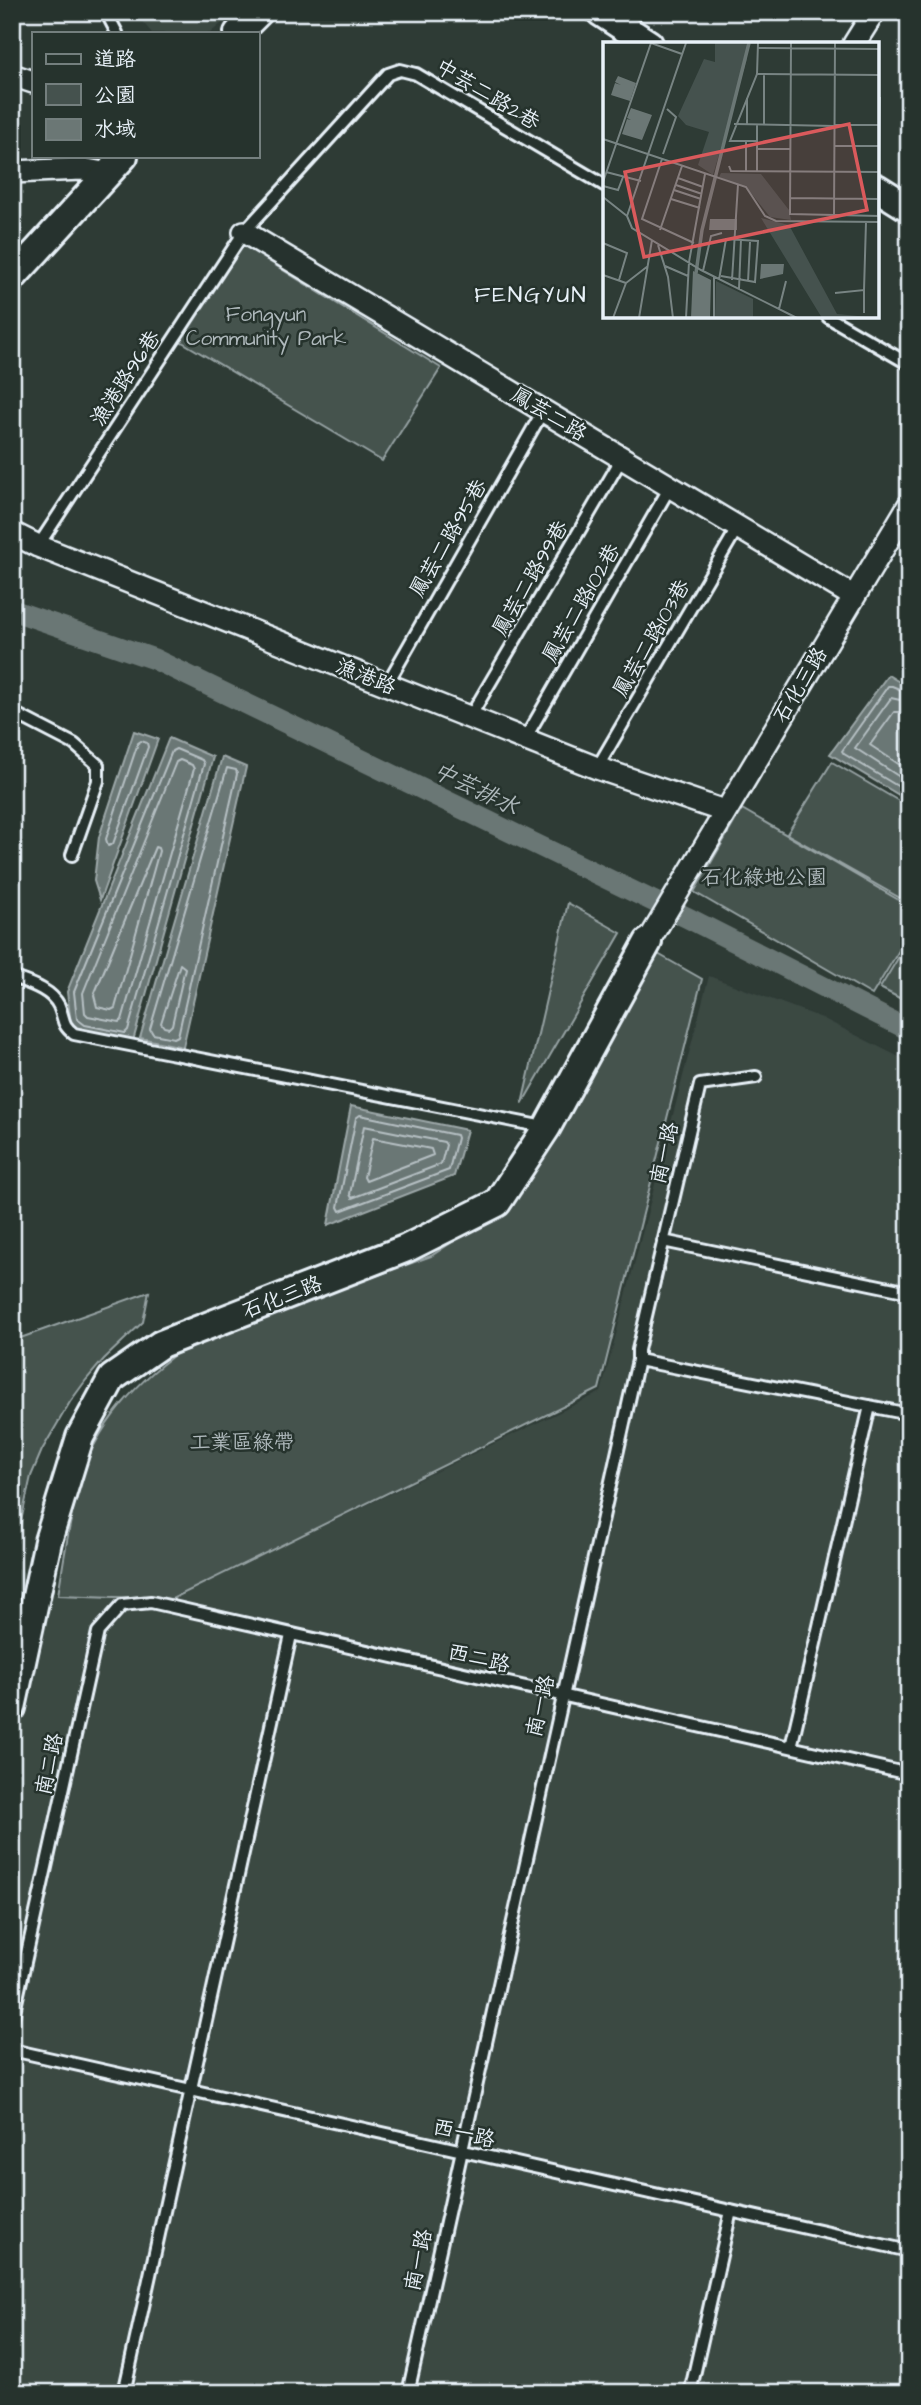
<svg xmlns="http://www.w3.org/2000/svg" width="921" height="2405" viewBox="0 0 921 2405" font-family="'Architects Daughter','LXGW WenKai TC',sans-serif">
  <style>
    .built { fill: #3b4843 }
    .green { fill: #45524e; stroke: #96a2a3; stroke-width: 2 }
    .water { fill: #6b7775; stroke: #9da8a9; stroke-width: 2 }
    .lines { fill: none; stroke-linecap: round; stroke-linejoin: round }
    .shore { stroke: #b6c0c4; stroke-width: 2 }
    .canal { stroke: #6b7775; stroke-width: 21 }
    .service-casing { stroke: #e8f1f8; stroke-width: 16 }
    .minor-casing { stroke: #e8f1f8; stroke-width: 26 }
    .tertiary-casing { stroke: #e8f1f8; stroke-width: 32 }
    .service { stroke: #26332d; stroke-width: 10 }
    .minor { stroke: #26332d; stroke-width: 21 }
    .tertiary { stroke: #26332d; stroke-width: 26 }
    .labels { text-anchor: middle; stroke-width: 5; stroke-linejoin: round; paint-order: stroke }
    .street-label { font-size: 21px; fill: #e8f1f8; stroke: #26332d }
    .park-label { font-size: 21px; fill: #afb9bc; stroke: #26332d }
    .neighbourhood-label { font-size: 23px; letter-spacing: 2px; fill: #e8f1f8; stroke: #26332d }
    .water-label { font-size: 23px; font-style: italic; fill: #b0babd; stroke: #26332d }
    .inset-river { fill: none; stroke: #6b7775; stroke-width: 3.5 }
    .inset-road { fill: none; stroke: #788483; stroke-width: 2 }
    .view { fill: #da5a5c; fill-opacity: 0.15; stroke: #da5a5c; stroke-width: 3.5 }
    .inset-edge { fill: none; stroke: #e8f1f8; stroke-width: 3.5 }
  </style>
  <rect width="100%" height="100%" fill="#2e3b35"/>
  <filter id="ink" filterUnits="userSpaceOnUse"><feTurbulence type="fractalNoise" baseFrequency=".0143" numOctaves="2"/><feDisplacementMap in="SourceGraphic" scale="14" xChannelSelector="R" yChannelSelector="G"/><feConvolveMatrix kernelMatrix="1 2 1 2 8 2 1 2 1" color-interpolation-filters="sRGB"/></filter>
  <g filter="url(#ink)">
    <path class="built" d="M134,12H235L210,33H152Z
      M709,976L822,1018L909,1062V2393H12V1564L58,1595L172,1599L601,1392Z"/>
    <path class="green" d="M241,244L441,368L382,461L177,339Z
      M832,762L909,807V903L787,834Z
      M742,809L909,906V934L872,995L694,892Z
      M568,903L621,933L522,1104Z
      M909,940V1003L880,988Z
      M658,954L702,979L599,1389L172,1599L58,1595C64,1559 69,1523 78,1488C93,1426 141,1376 193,1342L431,1256L485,1220L527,1179L544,1155Z
      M149,1292L143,1322L104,1359L86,1380L70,1402L42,1450L31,1476L12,1562V1341Z"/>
    <path class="water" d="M888,675L909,688V801L830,754Z
      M134,731L158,739L100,900L94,881L99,837Z
      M169,738L213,757L133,1041L82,1031L71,1024L67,992Z
      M222,757L246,767L183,1047L140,1038Z
      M351,1106L467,1130L454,1176L328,1225Z"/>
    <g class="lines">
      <path class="shore" d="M909,693L892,686H888L842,751L844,754L909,793
        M909,702L891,698L855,748L909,783
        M909,712H894L870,745L909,771
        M141,741L147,743L148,747L113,844L108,846L106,839L138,743Z
        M176,749L202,760L204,764L128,1030L125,1033L85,1025L77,1019L74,992L172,751Z
        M180,760L192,765L194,769L122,1020L119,1022L88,1016L85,1013L83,993L176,762Z
        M227,768L236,770L237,774L178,1036L174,1038L153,1034L150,1029Z
        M155,847L158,848L159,851L115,1008L111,1010L97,1007L94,995Z
        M180,964L185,968L172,1025L169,1028L164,1027L161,1023Z
        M360,1115L456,1135L457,1138L449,1170L340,1211L338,1207L356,1118Z
        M364,1126L444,1142L446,1145L441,1164L352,1198L350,1194Z
        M373,1138L431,1149L433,1155L366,1181L364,1177Z"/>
      <path class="canal" d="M12,610L154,659L688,918L909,1030"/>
      <defs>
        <path id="service" d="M106,12L117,33
          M828,317L909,364
          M38,546L244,232L388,74L400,70L416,74L604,185
          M387,684L543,411
          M12,712L74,744L98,765V781L72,855
          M470,717L622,458
          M525,739L670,487
          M597,768L738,527
          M12,977C28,983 51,989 59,1006C65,1020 61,1024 74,1034L544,1127
          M663,1241L909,1292
          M638,1360L909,1414
          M791,1747L870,1406
          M12,2021L98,1632L122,1605L151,1602L909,1774
          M12,2050L909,2251
          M124,2393L291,1635
          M408,2393L638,1360V1350L700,1085L756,1077
          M690,2393L731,2211"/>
        <path id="minor" d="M854,44L874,12
          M12,75L33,82
          M12,172L82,169L108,174
          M244,232L853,596
          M12,533L38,546L597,768L724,811
          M648,942L909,505"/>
        <path id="tertiary" d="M600,12L649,44
          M238,33L259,12
          M877,188L909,208
          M12,278L124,156
          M12,1708L48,1541L80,1437L112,1378L161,1344L407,1248L497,1203L547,1127L648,942"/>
      </defs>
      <use href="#service" class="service-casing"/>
      <use href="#minor" class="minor-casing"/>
      <use href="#tertiary" class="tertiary-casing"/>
      <use href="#service" class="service"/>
      <use href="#minor" class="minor"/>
      <use href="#tertiary" class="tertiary"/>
    </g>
  </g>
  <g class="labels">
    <g class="street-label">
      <text transform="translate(488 94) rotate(31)" y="7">中芸二路2巷</text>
      <text transform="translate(125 378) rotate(-57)" y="7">漁港路96巷</text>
      <text transform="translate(549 414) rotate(31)" y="7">鳳芸二路</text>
      <text transform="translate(448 538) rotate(-60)" y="7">鳳芸二路95巷</text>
      <text transform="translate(530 578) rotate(-60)" y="7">鳳芸二路99巷</text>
      <text transform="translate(581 603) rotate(-60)" y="7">鳳芸二路102巷</text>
      <text transform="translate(651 638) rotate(-60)" y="7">鳳芸二路103巷</text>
      <text transform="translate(366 676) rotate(22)" y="7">漁港路</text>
      <text transform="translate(800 685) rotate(-59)" y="7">石化三路</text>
      <text transform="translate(664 1153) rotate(-77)" y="7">南一路</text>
      <text transform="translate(282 1297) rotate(-21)" y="7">石化三路</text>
      <text transform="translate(479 1658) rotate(13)" y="7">西二路</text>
      <text transform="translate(540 1706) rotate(-77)" y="7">南一路</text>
      <text transform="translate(49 1764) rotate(-78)" y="7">南二路</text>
      <text transform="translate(464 2133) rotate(13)" y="7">西一路</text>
      <text transform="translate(418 2260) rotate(-78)" y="7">南一路</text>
    </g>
    <g class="park-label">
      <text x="266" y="321">Fongyun<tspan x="266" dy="24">Community Park</tspan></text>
      <text x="764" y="884">石化綠地公園</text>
      <text x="242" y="1449">工業區綠帶</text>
    </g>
    <g class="neighbourhood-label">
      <text x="531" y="302">FENGYUN</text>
    </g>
    <g class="water-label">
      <text transform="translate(476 788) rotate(26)" y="8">中芸排水</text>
    </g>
  </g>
  <g transform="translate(603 42)">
    <rect width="276" height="276" fill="#2e3b35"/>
    <path d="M112,1H144V17L110,133L95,123L106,90L83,83L75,74L101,17L112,20ZM118,131L158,132L186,168L188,178L167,175L144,146L116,135ZM158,176L186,183L234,272L276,276H219ZM113,239L150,257V276H112Z" fill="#45524e"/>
    <path d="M15,34L33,41L27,59L8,53L12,41L18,43L12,40ZM28,66L49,73L39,98L19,92L24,77L28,78L24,76ZM107,177H134V188H106ZM158,222H181L180,232L157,237ZM90,229L108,238L107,276H88Z" fill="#6b7775"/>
    <path class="inset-river" d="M93,231L99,188L146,1"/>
    <path class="inset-road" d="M188,1L187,172L277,174M155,6L277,7M154,32L277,33M131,82L232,84M144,83V56M154,83V129M161,83V32M232,83H276M0,97L143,145L162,174L173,179L277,180M143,99V129M154,99H127L154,32L155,1M231,104H276M154,107H187M60,112L73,75L64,67M59,117L39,177L91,201M126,124L128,129L277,130M3,130L38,139M75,136L100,145M0,140L48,1L79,12M73,143L99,152M0,144L15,148L20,135M71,148L98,157M0,155L24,174M187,156L276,157M68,157L97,166M24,174L29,186L98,228L194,276M24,174L83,1M231,174L232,1M275,174L277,55M57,188L79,124M0,201L24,211L16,238M55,203L65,235L70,276M62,224L85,234M100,229L108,194L119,191M0,233L23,241M116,238L123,197L155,199L152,240L118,234M129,238L135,142M145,240L147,200M136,247L138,197M261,248L263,180M232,251L261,248V271M176,267L183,239M10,276L23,241L45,224M36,276L49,198M83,276L86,220L102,132M111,276V235"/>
    <path class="view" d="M246,82L264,168L41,215L22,130Z"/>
    <rect width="276" height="276" class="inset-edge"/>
  </g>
  <rect width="921" height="2405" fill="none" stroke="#26332d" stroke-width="42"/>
  <rect x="21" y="21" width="879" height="2363" fill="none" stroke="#e8f1f8" stroke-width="2.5" filter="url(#ink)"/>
  <rect x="32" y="32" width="228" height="126" fill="#26332d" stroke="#747f7e" stroke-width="2"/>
  <rect x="46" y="54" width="35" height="10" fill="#26332d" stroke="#747f7e" stroke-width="2"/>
  <text x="94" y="66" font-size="21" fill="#e8f1f8">道路</text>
  <rect x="46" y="84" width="35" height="21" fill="#45524e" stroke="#747f7e" stroke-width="2"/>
  <text x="94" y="102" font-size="21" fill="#e8f1f8">公園</text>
  <rect x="46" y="119" width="35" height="21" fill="#6b7775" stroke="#747f7e" stroke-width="2"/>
  <text x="94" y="136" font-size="21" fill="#e8f1f8">水域</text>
</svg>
